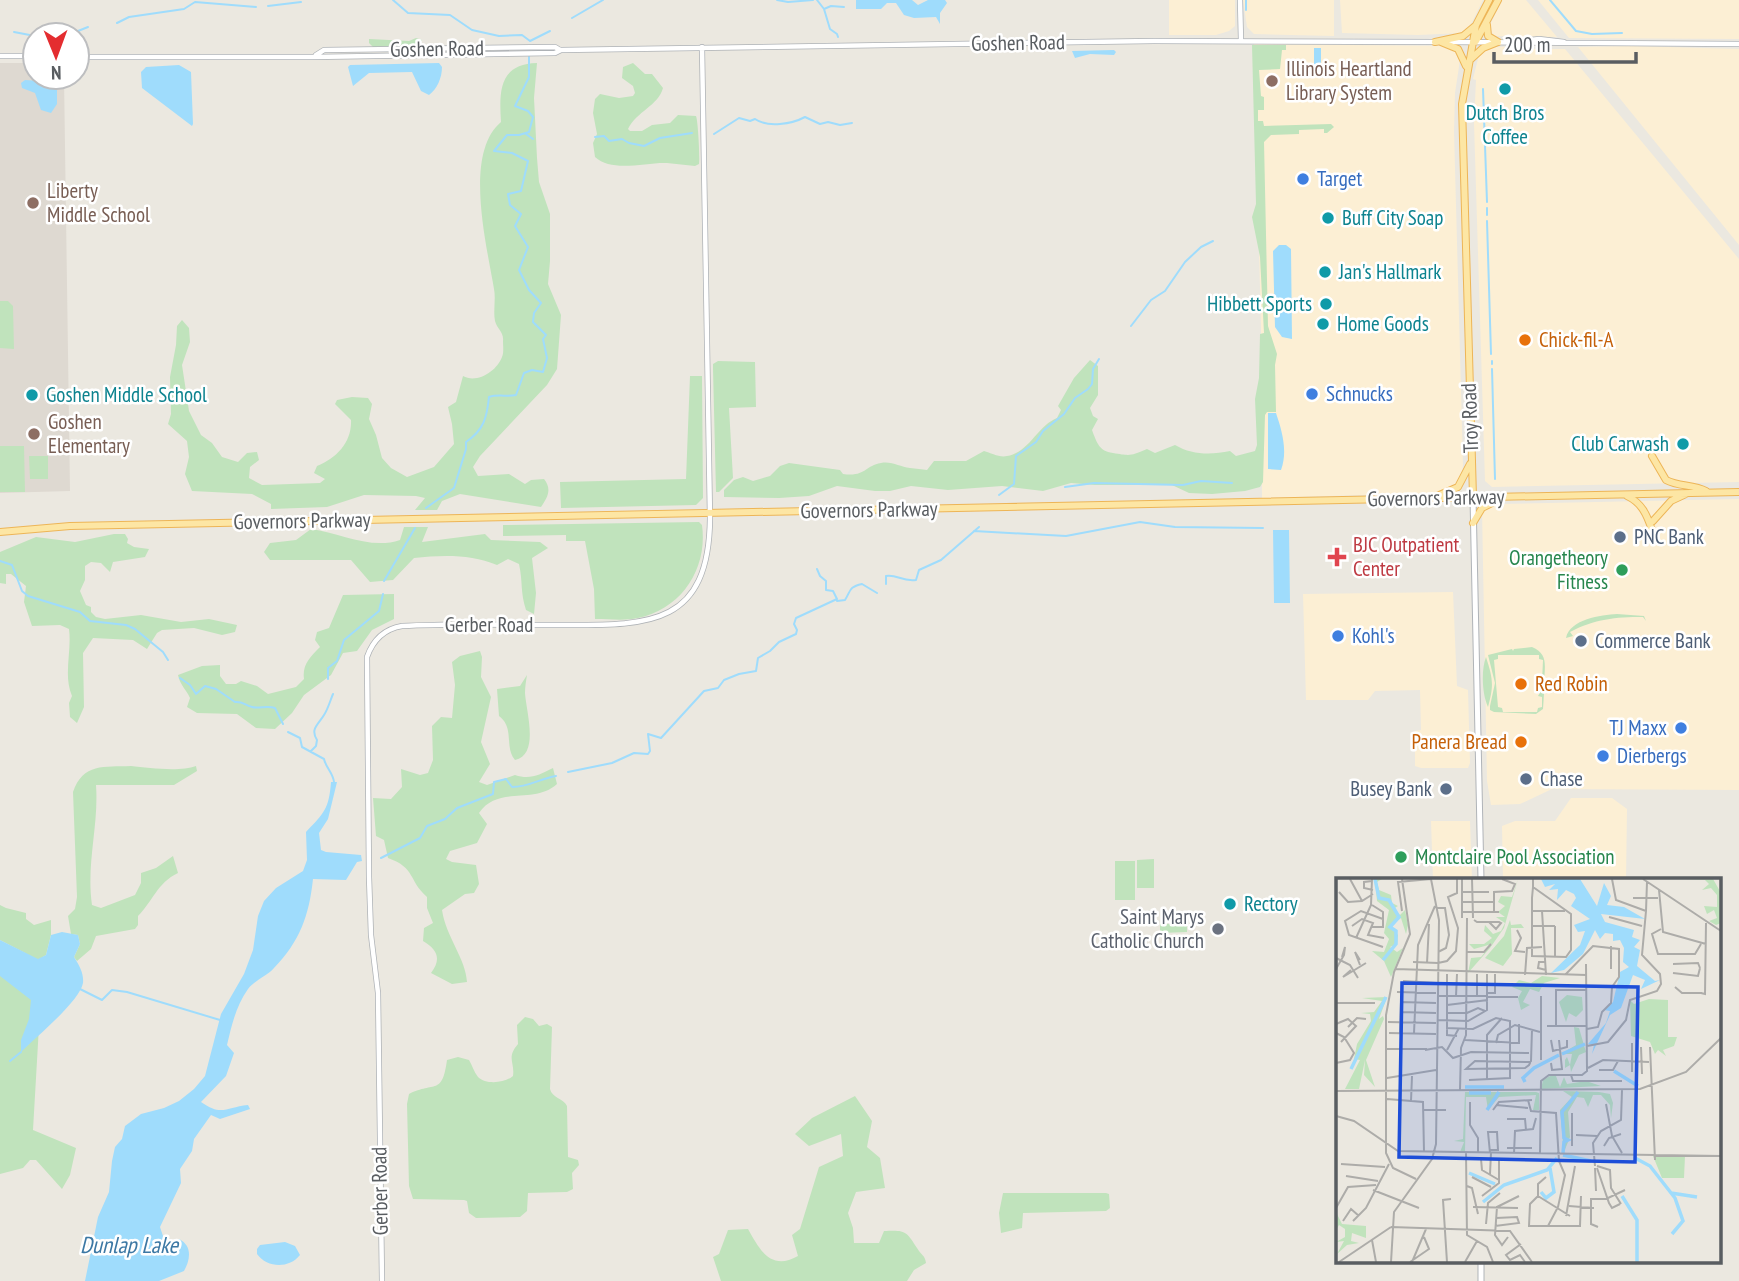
<svg xmlns="http://www.w3.org/2000/svg" width="1739" height="1281" viewBox="0 0 1739 1281" font-family="'PT Sans Narrow',sans-serif">
  <style>
    .commercial { fill: #fcefd4 }
    .education { fill: #ded9d1 }
    .green { fill: #c0e3bc }
    .water { fill: #9fdcfc }
    .lines { fill: none; stroke-linecap: round; stroke-linejoin: round }
    .stream { stroke: #9fdcfc; stroke-width: 2 }
    .tertiary-casing { stroke: #aeb2b6; stroke-width: 6 }
    .secondary-casing { stroke: #b0b4b8; stroke-width: 7 }
    .primary-casing { stroke: #edb557; stroke-width: 8 }
    .tertiary { stroke: #fff; stroke-width: 4.5 }
    .secondary { stroke: #fff; stroke-width: 5 }
    .primary { stroke: #fde6a4; stroke-width: 6 }
    .education-dot { fill: #8d6e63; stroke: #fff; stroke-width: 2.5 }
    .culture-dot { fill: #0f9aa8; stroke: #fff; stroke-width: 2.5 }
    .shop-dot { fill: #3f7fe0; stroke: #fff; stroke-width: 2.5 }
    .food-dot { fill: #e8710a; stroke: #fff; stroke-width: 2.5 }
    .service-dot { fill: #5c6f8a; stroke: #fff; stroke-width: 2.5 }
    .health-dot { fill: #e0444e; stroke: #fff; stroke-width: 2.5 }
    .leisure-dot { fill: #2e9e5b; stroke: #fff; stroke-width: 2.5 }
    .worship-dot { fill: #6b7280; stroke: #fff; stroke-width: 2.5 }
    .labels { text-anchor: middle; stroke-width: 5; stroke-linejoin: round; paint-order: stroke }
    .street-label { font-size: 21px; fill: #595d61; stroke: #fff }
    .education-label { font-size: 21px; fill: #785e54; stroke: #fff; text-anchor: start }
    .culture-label { font-size: 21px; fill: #0d838f; stroke: #fff; text-anchor: start }
    .shop-label { font-size: 21px; fill: #366cbe; stroke: #fff; text-anchor: start }
    .food-label { font-size: 21px; fill: #c56008; stroke: #fff; text-anchor: start }
    .service-label { font-size: 21px; fill: #4e5e75; stroke: #fff; text-anchor: start }
    .health-label { font-size: 21px; fill: #be3a42; stroke: #fff; text-anchor: start }
    .leisure-label { font-size: 21px; fill: #27864d; stroke: #fff; text-anchor: end }
    .worship-label { font-size: 21px; fill: #5b616d; stroke: #fff; text-anchor: end }
    .water-label { font-size: 23px; font-style: italic; fill: #3c78a4; stroke: #fff }
    .inset-river { fill: none; stroke: #9fdcfc; stroke-width: 3.5 }
    .inset-road { fill: none; stroke: #adaca9; stroke-width: 2 }
    .view { fill: #1d4ed8; fill-opacity: 0.15; stroke: #1d4ed8; stroke-width: 3.5 }
    .inset-edge { fill: none; stroke: #595d61; stroke-width: 3.5 }
  </style>
  <rect width="100%" height="100%" fill="#ebe8e0"/>
  <path class="commercial" d="M1169,0H1235V26L1229,31L1216,35H1169Z
    M1243,0H1334V36L1254,34L1247,27Z
    M1340,0H1483L1470,26L1463,33L1418,35L1342,33Z
    M1502,0H1526L1557,37L1494,36L1489,27Z
    M1538,0H1739V39L1569,38Z
    M1254,44L1447,46L1457,52L1460,60L1455,93L1454,131L1463,465L1462,475L1457,483L1443,491L1433,493L1262,498L1261,328Z
    M1533,46L1534,49H1565L1739,259V482L1492,487L1485,481L1474,123L1476,80L1473,79L1479,55L1482,51L1495,47Z
    M1632,46L1739,49V245L1578,47Z
    M1739,499V790L1552,789L1520,804L1491,805L1487,781L1482,509L1500,504Z
    M1453,592L1457,686L1468,690L1470,763L1468,768H1421L1415,766V731L1421,730L1420,690L1375,691L1368,700H1306L1303,594Z
    M1571,798H1612L1627,809L1626,880H1503L1502,826L1515,821H1555Z
    M1431,821H1470L1472,880H1433Z"/>
  <path class="education" d="M0,63H35V77H64L70,491L0,493Z"/>
  <path class="green" d="M416,38L422,40L418,46L373,47L369,43V39L409,41Z
    M1252,45H1286V50H1282L1280,69L1259,70L1261,96L1264,97V110H1258V121H1263L1264,126L1331,124L1334,127L1327,133H1324V129L1299,130V134L1271,135L1264,142L1268,326L1277,354L1275,365L1276,412H1267L1265,415L1263,482L1260,487L1245,491L1212,494L1189,493L1172,485H1095L1071,483L1043,491L1002,486L948,490L911,486L890,491H875L837,486L809,496L779,498L724,497V490L734,480L743,477L753,481L770,476L780,466L789,463L840,470L843,474C866,477 864,466 881,463C892,461 900,467 910,468C916,469 922,469 927,470L934,461H966L984,451C991,453 1000,458 1007,456C1030,452 1037,426 1057,418L1061,410L1058,406L1074,378L1090,360L1098,366V395L1090,408L1093,416L1098,419L1092,430C1097,443 1099,451 1113,453C1131,456 1130,456 1147,449L1155,453L1175,445C1192,455 1211,455 1230,451L1236,456L1255,451L1257,445L1255,399L1259,378L1260,334L1264,333L1260,257L1252,217L1256,204Z
    M537,63L534,98L537,158L539,182L550,214V261L548,284L561,315L557,369L547,385L480,456L473,467L478,476L509,474L525,484L531,480L544,479C552,489 548,497 541,507L460,494L442,501L437,510H415L425,498L416,496L364,495L327,507L271,509V504L252,494L192,491L185,474L189,457L187,441L168,424L171,414L170,377L176,345L177,326L182,320L189,328L190,342L182,365L189,411L201,435L212,443L222,457L238,462L247,453L257,452L259,460L250,467L249,478L262,485L320,483L325,479L314,473L317,466C337,458 352,442 351,420L335,404L337,400L352,397L368,398L372,404L369,419L376,435L382,458L391,468L407,477L434,467L454,444L452,424L448,407L456,402L463,376C477,384 497,371 502,357C504,353 503,345 503,341C504,332 497,329 495,321C493,311 496,299 494,289C487,246 463,154 501,122C499,91 499,64 537,63Z
    M633,63L645,74H652L663,88C658,106 637,111 628,129L630,131H642L652,125L670,123L678,115L696,116C698,120 700,159 699,164L695,166C686,165 676,164 667,163C646,162 612,173 595,157L593,143L597,134L593,113L595,99L600,94L619,98L633,96L635,93L633,86L622,78L623,67Z
    M0,301H8L13,306L14,349L0,348Z
    M718,361L755,362L756,407L729,408L733,478L719,492H716L713,369V364Z
    M690,376H702L703,498L696,505L561,508L560,482L686,479Z
    M0,446H24L25,492H0Z
    M29,456H48V479H30Z
    M699,522L702,525C708,568 682,609 638,618C625,621 609,619 595,619L594,589L585,541H566V535L503,536V525Z
    M404,527H428L422,542L485,534L491,540L540,542L548,548L532,558L536,593L534,614L526,610C520,592 523,582 519,564L508,559L497,565C471,554 442,555 414,558L393,580L370,582L351,560H270L264,552L270,543L296,540L311,529C340,533 371,550 400,540Z
    M114,534H125L128,539L127,543L134,547L149,549L145,557L113,562L110,572L101,563L91,562L85,566V580L80,591L86,605L91,607V612L96,617L105,619L141,615L181,622L209,619L237,625L235,632L222,635L194,628L162,630L157,633L147,649L133,640L93,638L83,653L84,707L77,723L70,717L69,703L72,696C63,675 72,651 69,629L60,625L32,626L24,602L26,586L11,574H6V584L0,583V552L36,537L75,542Z
    M394,594V619L372,630L357,651L343,653L331,675L304,695L292,713L275,729L256,728L237,714L197,713L187,707L190,698C186,689 180,685 178,675L202,666L220,665V676L226,684H236L241,681L257,686L268,694L296,687L304,679C302,665 310,657 320,647L315,640L317,632L329,628L343,595Z
    M1617,614L1644,616L1646,621L1643,617C1615,617 1595,619 1570,632L1573,636L1566,638C1570,619 1601,615 1617,614Z
    M1532,647C1548,654 1545,664 1544,683L1541,685L1538,683L1542,682L1543,660L1539,659V655H1498V659L1494,660L1498,707L1502,708L1503,712H1537L1538,708L1542,707V697L1538,696L1541,691L1544,694L1543,709L1536,714L1494,712L1490,710V706L1495,683L1488,655L1512,649L1513,651L1514,649Z
    M480,651L482,657L481,677L491,697L481,742L490,764L479,782L487,785L515,775C530,780 539,775 553,768L557,784C534,805 498,785 479,813L487,824L477,843L450,851L446,859L452,862L476,865L479,884L474,893L465,894L442,910C446,937 466,959 467,982L452,984L431,973C442,959 437,949 423,941L424,928L433,923L427,908V897C408,880 416,868 388,858L384,840L376,836L373,798L391,799L402,787L401,769L420,775L428,773L433,760L432,726L441,717L452,718L455,685L452,662L460,656Z
    M1486,657C1493,679 1494,685 1488,707C1482,694 1481,670 1486,657Z
    M527,675C526,681 525,687 525,693C526,711 540,755 515,760C504,747 515,728 499,716L497,689L520,686Z
    M131,766C149,768 180,772 196,766L197,771L174,785H96C99,825 86,864 92,905L101,908L135,895L141,883V873L156,868L173,856L178,873C157,883 153,901 138,916V925L135,929L96,936L91,949L77,961L74,957L80,944L78,935L71,934L68,916L75,909L77,897L73,792C83,763 104,767 131,766Z
    M1154,859V888H1137V860Z
    M1115,861H1135V900H1115Z
    M0,905L6,908L26,913V919L34,925L51,920V935L46,955L43,957L33,1130L76,1148L70,1175L62,1189L36,1160H30L23,1168L0,1174V951L25,953L0,940Z
    M1160,924H1187V932L1160,933Z
    M525,1017L533,1019L539,1026L547,1024L552,1027L550,1089C552,1098 563,1098 567,1106L568,1157L578,1160L579,1165L572,1173L573,1189L567,1192L528,1193L527,1211L520,1217L476,1218L469,1213L467,1201L464,1200L413,1199L409,1186L407,1104L409,1094C435,1081 442,1096 447,1060L458,1057L469,1060C472,1065 474,1072 478,1077C486,1085 505,1083 513,1076C515,1062 506,1058 518,1044L517,1025Z
    M855,1096L872,1121L867,1147L880,1158L885,1188L856,1192L848,1213L853,1228L854,1243H879L884,1231C906,1230 906,1231 917,1248C921,1255 925,1255 926,1263L914,1270L907,1281H721L713,1257L719,1254L728,1230L748,1229C759,1248 770,1272 798,1256L792,1235L800,1229L819,1167L843,1156L841,1134L809,1146L795,1134L812,1118Z
    M1003,1193H1106L1109,1194L1110,1208L1106,1211L1023,1213L1022,1228L1001,1233L999,1213Z"/>
  <path class="water" d="M856,0H912L918,5L928,0H945L947,3L940,13V24L936,17L914,18L904,15L896,3H887L881,9H856Z
    M1314,48H1321V77H1314Z
    M1114,50L1116,52L1114,55L1090,54L1075,58L1072,51Z
    M439,63L442,67C442,78 437,89 429,95L421,91L412,72L369,73L353,86L348,67L350,65Z
    M179,65L191,72L193,124L192,126L142,88L141,72L146,67Z
    M25,80L57,82V104L51,113L41,110L35,93L22,88L21,83Z
    M1279,245H1286L1291,249L1292,339L1282,337L1275,327L1273,251Z
    M1268,413H1276C1282,431 1288,451 1281,470L1268,469Z
    M1273,530H1289L1290,603H1274Z
    M331,782H337L328,819L319,833L321,850L326,852L361,855L362,861L357,862L346,880L313,879C309,916 300,941 274,968C267,976 255,980 248,989C236,1006 232,1024 227,1045L234,1053L226,1076L201,1102C222,1117 226,1107 248,1105L250,1109L220,1119L211,1115L194,1139L192,1151L180,1169L181,1183L160,1227L164,1239L171,1242L179,1239C193,1246 190,1260 184,1271L159,1281H85L98,1217L109,1192L112,1161L115,1147L122,1139L125,1126L141,1114L164,1108L179,1101L194,1089L205,1076L221,1014L244,974L253,950L258,916L264,901L276,888L303,871L307,860L306,832C324,813 329,809 331,782Z
    M62,932L78,935L80,944L74,957C79,965 84,973 83,983C80,1001 35,1038 21,1052V1040L29,1019L31,1000L0,976V940L38,959L46,955L51,935Z
    M285,1242L295,1246L300,1255C289,1269 267,1268 257,1254V1249L260,1245Z"/>
  <g class="lines">
    <path class="stream" d="M393,0L408,13L450,15L472,30L499,36L522,35L530,41L550,31
      M777,0L788,2L813,0
      M817,0L824,9L831,6L844,7
      M1246,0V10
      M1550,0L1576,31L1592,34L1622,33
      M268,6L301,2
      M824,9L830,29L837,34L838,37
      M572,18L603,0
      M117,23L129,17L184,9L195,2L256,7
      M14,32L35,36
      M43,35L73,33L88,27
      M1483,89L1487,202
      M526,134L533,139
      M714,134L739,118L750,121L755,119C768,128 792,124 805,117L820,124L828,122L840,125L852,123
      M595,137L604,136L609,141L622,139L629,143L644,146L660,138L692,133
      M1487,208V215
      M1487,221L1491,354
      M1131,326L1151,300L1165,291L1185,262L1201,247L1213,241
      M1492,361V364
      M1492,369L1495,479
      M1065,487L1094,483L1183,485L1201,481L1232,483
      M999,495L1014,484L1016,456L1036,442L1043,431L1064,414L1075,398L1088,389L1092,384L1093,369L1099,359
      M426,508L454,488L466,449V442C484,430 487,417 489,397C498,394 507,397 516,395L524,373L532,370L543,372L547,358L543,339L546,335L533,322L534,313L541,303L529,290L519,270L528,247L515,226L521,214L510,205L508,194L521,191L528,161L512,153L494,151L507,135H519L529,132L533,117L528,111L515,106L529,77V57
      M974,531L1066,536L1140,522L1175,527L1263,528
      M0,561L12,565L22,591L28,596L80,612L90,621L126,625L135,629L163,652L168,660
      M384,581L415,528
      M886,584V576C897,574 902,582 916,580L919,570L941,560L979,527
      M837,601L845,600C851,590 849,587 862,584L877,593
      M180,678L190,685L196,694L205,686L216,689L235,702C243,701 244,705 252,707C259,709 267,705 275,708L283,724
      M328,679V668L337,661L344,640L379,611L383,594
      M288,732L300,738L302,747L324,759C326,768 333,773 334,782
      M311,751L316,746L317,740C310,729 318,725 324,715C328,709 330,701 333,694
      M568,772L612,763L634,753L648,754L650,751L648,734L661,738L704,691L718,688L724,680L739,674L756,671L758,658L770,651L779,642L796,634L797,630L794,624L796,618L837,599L833,591L826,590V581L820,576L817,569
      M381,858L420,838L427,826L445,819L457,808L493,794L494,782L506,779L512,787C529,787 539,779 556,776
      M80,989L102,1000L112,990L127,992L220,1020
      M10,1061L21,1052"/>
    <defs>
      <path id="tertiary" d="M1240,0L1241,41
        M1521,41L1539,39L1564,42
        M1446,42L1739,44
        M316,55L324,50L555,47L560,50
        M0,56H35
        M77,57H313L555,53L561,50L1154,41L1438,42
        M382,1281L378,993L371,935L369,877L367,657C373,640 384,629 402,626C454,623 507,625 558,625C646,625 709,629 710,518L702,47"/>
      <path id="secondary" d="M1473,497L1481,880
        M1481,1281V1262"/>
      <path id="primary" d="M1487,25L1488,36L1498,42
        M1476,41L1498,0
        M1435,42L1463,36L1475,26
        M1441,42L1458,49L1466,66
        M1471,59L1483,48L1498,42
        M1652,456L1666,480C1679,487 1693,484 1706,491
        M1437,496L1458,487L1470,464
        M1627,496C1642,503 1647,515 1652,530
        M1473,497L1462,104L1476,25L1489,0
        M1653,521L1671,501L1686,494
        M1473,523L1482,508L1502,498
        M0,532L70,526L1739,492"/>
    </defs>
    <use href="#tertiary" class="tertiary-casing"/>
    <use href="#secondary" class="secondary-casing"/>
    <use href="#primary" class="primary-casing"/>
    <use href="#tertiary" class="tertiary"/>
    <use href="#secondary" class="secondary"/>
    <use href="#primary" class="primary"/>
  </g>
  <g class="education-dot">
    <circle cx="1272" cy="81" r="7"/>
    <circle cx="33" cy="203" r="7"/>
    <circle cx="34" cy="434" r="7"/>
  </g>
  <g class="culture-dot">
    <circle cx="1505" cy="89" r="7"/>
    <circle cx="1328" cy="218" r="7"/>
    <circle cx="1325" cy="272" r="7"/>
    <circle cx="1326" cy="304" r="7"/>
    <circle cx="1323" cy="324" r="7"/>
    <circle cx="32" cy="395" r="7"/>
    <circle cx="1683" cy="444" r="7"/>
    <circle cx="1230" cy="904" r="7"/>
  </g>
  <g class="shop-dot">
    <circle cx="1303" cy="179" r="7"/>
    <circle cx="1312" cy="394" r="7"/>
    <circle cx="1338" cy="636" r="7"/>
    <circle cx="1681" cy="728" r="7"/>
    <circle cx="1603" cy="756" r="7"/>
  </g>
  <g class="food-dot">
    <circle cx="1525" cy="340" r="7"/>
    <circle cx="1521" cy="684" r="7"/>
    <circle cx="1521" cy="742" r="7"/>
  </g>
  <g class="service-dot">
    <circle cx="1620" cy="537" r="7"/>
    <circle cx="1581" cy="641" r="7"/>
    <circle cx="1526" cy="779" r="7"/>
    <circle cx="1446" cy="789" r="7"/>
  </g>
  <path class="health-dot" d="M1333.5 546.5h7v7h7v7h-7v7h-7v-7h-7v-7h7z"/>
  <g class="leisure-dot">
    <circle cx="1622" cy="570" r="7"/>
    <circle cx="1401" cy="857" r="7"/>
  </g>
  <circle class="worship-dot" cx="1218" cy="929" r="7"/>
  <g class="labels">
    <g class="street-label">
      <text transform="translate(1018 43) rotate(-1)" y="7">Goshen Road</text>
      <text transform="translate(437 49) rotate(-1)" y="7">Goshen Road</text>
      <text transform="translate(1470 418) rotate(-92)" y="7">Troy Road</text>
      <text transform="translate(1436 498) rotate(-1)" y="7">Governors Parkway</text>
      <text transform="translate(869 510) rotate(-1)" y="7">Governors Parkway</text>
      <text transform="translate(302 521) rotate(-1)" y="7">Governors Parkway</text>
      <text x="489" y="632">Gerber Road</text>
      <text transform="translate(380 1191) rotate(-91)" y="7">Gerber Road</text>
    </g>
    <g class="education-label">
      <text x="1286" y="76">Illinois Heartland<tspan x="1286" dy="24">Library System</tspan></text>
      <text x="47" y="198">Liberty<tspan x="47" dy="24">Middle School</tspan></text>
      <text x="48" y="429">Goshen<tspan x="48" dy="24">Elementary</tspan></text>
    </g>
    <g class="culture-label">
      <text x="1505" y="120" text-anchor="middle">Dutch Bros<tspan x="1505" dy="24">Coffee</tspan></text>
      <text x="1342" y="225">Buff City Soap</text>
      <text x="1339" y="279">Jan's Hallmark</text>
      <text x="1312" y="311" text-anchor="end">Hibbett Sports</text>
      <text x="1337" y="331">Home Goods</text>
      <text x="46" y="402">Goshen Middle School</text>
      <text x="1669" y="451" text-anchor="end">Club Carwash</text>
      <text x="1244" y="911">Rectory</text>
    </g>
    <g class="shop-label">
      <text x="1317" y="186">Target</text>
      <text x="1326" y="401">Schnucks</text>
      <text x="1352" y="643">Kohl's</text>
      <text x="1667" y="735" text-anchor="end">TJ Maxx</text>
      <text x="1617" y="763">Dierbergs</text>
    </g>
    <g class="food-label">
      <text x="1539" y="347">Chick-fil-A</text>
      <text x="1535" y="691">Red Robin</text>
      <text x="1507" y="749" text-anchor="end">Panera Bread</text>
    </g>
    <g class="service-label">
      <text x="1634" y="544">PNC Bank</text>
      <text x="1595" y="648">Commerce Bank</text>
      <text x="1540" y="786">Chase</text>
      <text x="1432" y="796" text-anchor="end">Busey Bank</text>
    </g>
    <g class="health-label">
      <text x="1353" y="552">BJC Outpatient<tspan x="1353" dy="24">Center</tspan></text>
    </g>
    <g class="leisure-label">
      <text x="1608" y="565">Orangetheory<tspan x="1608" dy="24">Fitness</tspan></text>
      <text x="1415" y="864" text-anchor="start">Montclaire Pool Association</text>
    </g>
    <g class="worship-label">
      <text x="1204" y="924">Saint Marys<tspan x="1204" dy="24">Catholic Church</tspan></text>
    </g>
    <g class="water-label">
      <text x="129" y="1253">Dunlap Lake</text>
    </g>
  </g>
  <g transform="translate(1336 878)">
    <rect width="385" height="385" fill="#ebe8e0"/>
    <path d="M39,1H46L41,4L43,12L55,17L56,25L62,28L57,31L64,37L69,32L72,47L70,56L65,40L54,48L62,57L61,66L54,69L61,74L67,70L55,99L48,83L36,73L48,74L53,61L48,55L53,32L41,23ZM182,1L168,50L154,70L132,95L135,80L145,79L156,66L138,71L133,66H148L156,60L148,53L149,47L157,56L165,53L169,45L160,39H169L162,34L169,28L162,24L165,18L176,19ZM377,1L385,15V45L380,47L373,43L381,40L378,32L371,36L368,28L381,29V17L375,10L366,12L373,6L369,2H348ZM174,42L175,47L185,46L188,50H175L176,76L167,88L149,80L168,58ZM206,98L224,100L208,105L203,114L194,111L187,124L194,127L185,132L182,120L186,113L176,109L183,102L195,105ZM231,117L246,119L247,132L240,139L233,135L230,144L223,124ZM51,119L43,141L47,138L48,141L30,182L39,209L28,197L29,182L23,211H9L24,182L18,181L21,166L35,143L34,136L25,135L38,134L46,123L26,120ZM313,121L332,122V159H341L338,168L327,172L330,178L322,172L319,176L314,164L295,158L294,122L298,126ZM238,149L243,150L250,174L243,177L235,194L234,187L229,190V182L231,179L234,187L236,176H225L240,167ZM214,198H220L224,209L228,199L231,206L250,203L265,208L205,211L207,202ZM227,213L263,214L274,216L277,225L275,240L274,227L265,217H257L252,229L248,220L241,219L232,234L234,259L228,274L224,232L236,219ZM129,214H200L203,215V232H197L200,217L163,219L152,232L150,219H130L129,274H124L128,264L118,263L127,261ZM317,278H349L348,300H326ZM0,334L6,346L30,348V360L16,355L15,363L23,365L11,367L1,376L8,363L0,364L9,359V351L3,347L0,352Z" fill="#c0e3bc"/>
    <path d="M205,1H244L261,28L268,5L275,18L271,27L288,29L309,41L265,36L269,44L298,52L296,59L304,62L298,69L304,72L301,88L319,103L324,102L305,111L309,102L297,97L285,130L274,137L256,176L258,167L252,166L270,145L274,133L268,132L277,124L284,94L293,89L287,84L288,70L284,62L277,63V56L269,55L264,61L259,52L247,76L228,92L215,95L244,67L249,53L242,54L238,47L254,41L235,28L240,20L238,16L230,12L221,22L222,11L213,12L219,6L209,9Z" fill="#9fdcfc"/>
    <path class="inset-river" d="M39,1L43,20L53,22L63,39L54,49L60,53V66L47,82M226,176L249,166M15,191L50,119M278,193L302,208M189,204L187,200L198,190L223,177M129,209H168M133,215H155M151,232L163,214M227,275L228,264L232,262L228,260L226,234L242,214M227,277L255,283M299,280L314,288L339,320L347,343L336,356M133,295L159,306M205,314L210,320L218,314L214,290M335,315L361,319M286,318L301,342V384M147,324L168,307L211,292L221,280"/>
    <path class="inset-road" d="M14,1L26,23M66,1L74,56L58,94L50,137V275L57,290L80,301M126,1V40M136,1L137,40M307,1L385,53M36,3L28,4V10L37,12M197,9L235,36V72L230,79L196,78V20L197,9V1M323,12L327,54L370,66M3,14L12,24L26,23L37,16M126,14H153M297,20H322M126,24H158M101,30H109L113,57L110,70L102,74M66,33L62,4L95,1M196,33H229M206,33L210,97M310,33L311,4M126,34H163M158,34V14L176,13L179,6L166,1M273,39L306,48M47,41L25,33L9,43L13,57L47,69M138,42L141,44H163L165,45L160,51L153,44M16,48L26,41L37,45L32,57L48,60M196,48H219M35,49H47V34L36,27M325,51L316,56L322,76H359L365,66M181,52L185,60L179,73L189,74M20,60L35,27L36,1M131,74H148L155,66M219,79V48M0,80L14,87L22,100M24,82L19,74L24,87M77,84L102,85M210,84H203L202,90L210,92M91,85L93,46M102,85L111,83L120,73L122,50L112,19L121,15V1M337,86L362,85L364,90M0,91L8,77L9,69L6,79M59,91L250,97M275,91V68M15,92L7,99L30,85M337,95L362,98L364,90M111,96V157L121,158M189,97L191,70L206,69M229,97L257,68L283,71V99L276,109L275,125L266,134L262,149L251,151M67,103L101,105M339,109L346,115H366M61,114L100,115M151,115H159V96M365,115L369,116L370,45M102,118H151M120,118L121,96M141,118V96M151,119H182M0,125H39M111,127L152,122M64,134L100,135M110,135H131L142,130L149,133M102,142L132,143L151,132V96M52,144L100,145M0,146L12,141L20,148L5,164M211,148H250M220,148V112H250M12,149L21,140L30,141M110,150L137,151L160,140L174,143V200L133,202M0,155L8,159L18,175L14,182L0,185M53,155L100,156M64,155L65,124L100,125M78,155L82,67L99,28M129,162L183,165V146M215,162L217,173L231,169V162M160,165L162,157L179,147L204,154M296,165V194M251,168L272,164L290,142L294,122L321,113L325,106L324,96L306,77L310,33L280,22L276,1M305,169L306,196M314,169L319,282M50,171H91M89,172L106,169L117,180L135,174L193,175M111,172L123,150M205,182V118M194,184L139,183L130,191L189,190L193,187L194,185V184L195,183L196,151M215,185L216,192L226,191L223,162M252,190L267,182L313,184M263,192H277L282,183M235,197L237,203H286M51,200L100,192M151,201V157L166,140M124,212L125,170L130,157L131,40M0,213L304,211L350,194L385,160M51,221L87,224L88,274M192,222L195,233L220,235L223,283L229,297L222,329L212,348M75,223L76,198M134,224V247L142,260V275M270,226L276,258L286,275M160,227L192,230M88,232H110M157,232L163,224L196,222M236,235V268M0,238L18,243L62,273L385,278M171,241H189L190,252M240,257L261,258M268,268L273,260L285,256M171,270H196M130,275L131,357L151,369L157,384M154,275L152,254H161L162,272H154M178,275L179,253L197,251L200,240M204,275L205,203L213,197H246L251,193L250,86M145,281L146,292L163,302M5,286L49,289M259,288L257,265L265,253L285,242L286,212M261,288L274,292L275,310L285,326M259,290L260,313M261,290L273,325L276,330L284,326M154,296L155,275M10,298L42,303M136,299L155,309M210,299L202,306V318L234,338M131,308L136,310L142,336M37,312L83,330M146,318L163,305V281M202,318L194,326L193,348H244L245,318M233,328L258,330M137,329L182,330M0,330L12,309L40,307M230,338L239,288M7,343L15,331L23,338M17,343L30,330L53,286M150,346L152,325L164,315M159,348L183,345L181,339L160,340M55,349L174,353L196,384M262,349L255,346V321H270L289,312M172,359L166,367L159,357L161,329L183,318M36,362L40,384M185,366L170,377L174,382L184,377L189,384M3,384L55,349M55,384L58,334L96,281L100,266L103,42L95,1M74,384L93,371L88,359M76,384L90,351M111,384L107,322L115,321M129,384L141,363"/>
    <path class="view" d="M66,105L302,109L299,284L63,279Z"/>
    <rect width="385" height="385" class="inset-edge"/>
  </g>
  <g transform="translate(56 56) rotate(179)"><circle r="33" fill="#ffffff" stroke="#bdbec0" stroke-width="2"/>
  <path d="M0-5L12 26L0 18L-12 26Z" fill="#e42d30"/>
  <text y="-10" font-size="19" font-weight="bold" text-anchor="middle" fill="#595d61">N</text>
  </g>
  <path d="M1494 52v10h142v-10" fill="none" stroke="#595d61" stroke-width="3.5"/>
  <text x="1504" y="52" font-size="21" fill="#595d61" stroke="#ffffff" stroke-width="5" paint-order="stroke">200 m</text>
</svg>
